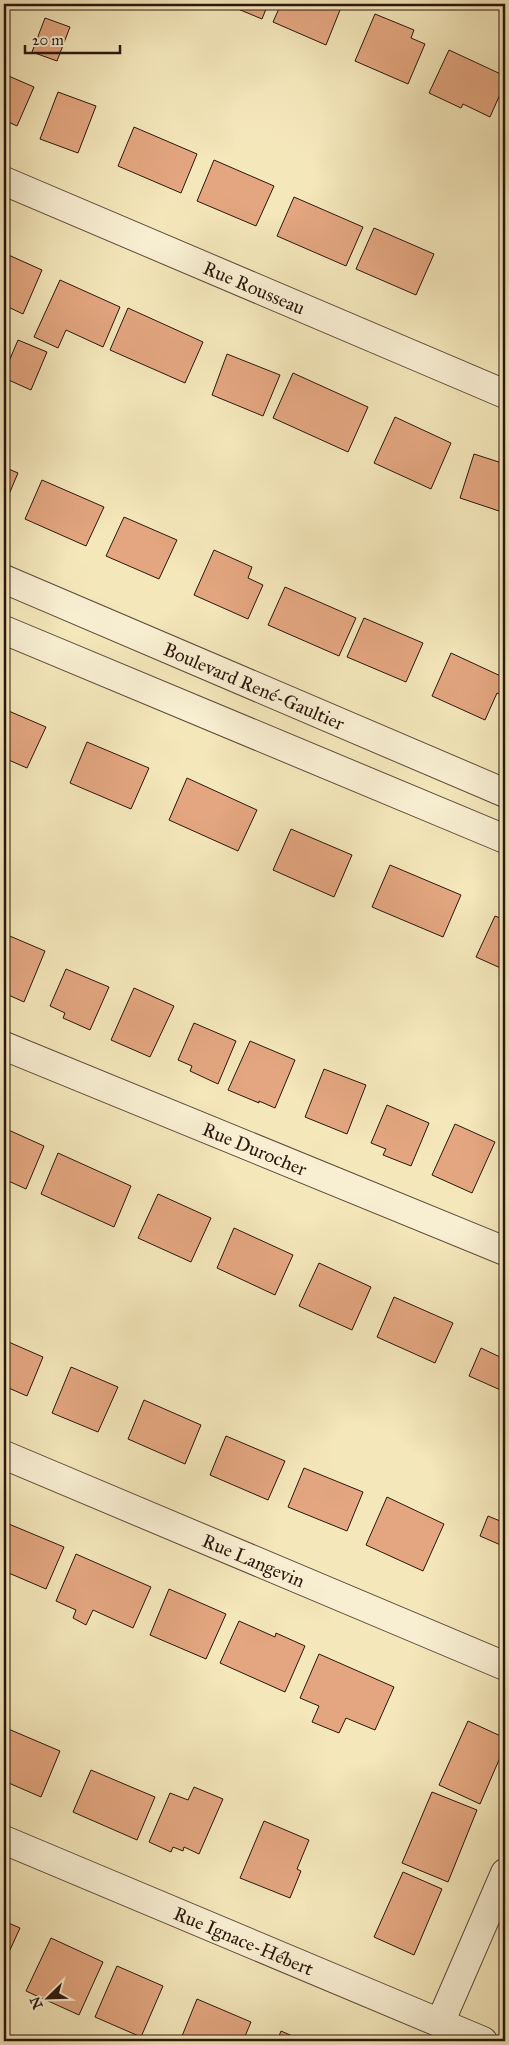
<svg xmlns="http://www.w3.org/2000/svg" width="509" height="2045" viewBox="0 0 509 2045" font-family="'IM FELL Great Primer',serif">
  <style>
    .building { fill: #e3a680; stroke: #2b160c }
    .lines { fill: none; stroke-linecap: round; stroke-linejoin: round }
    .minor-casing { stroke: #5d4a38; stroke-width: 30 }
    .minor { stroke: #f8efd2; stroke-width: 28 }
    .labels { text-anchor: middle; stroke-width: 4; stroke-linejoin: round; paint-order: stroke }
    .street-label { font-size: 19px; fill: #2b160c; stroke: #f8efd2 }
  </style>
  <rect width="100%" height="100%" fill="#f4e7ba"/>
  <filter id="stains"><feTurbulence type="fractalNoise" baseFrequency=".004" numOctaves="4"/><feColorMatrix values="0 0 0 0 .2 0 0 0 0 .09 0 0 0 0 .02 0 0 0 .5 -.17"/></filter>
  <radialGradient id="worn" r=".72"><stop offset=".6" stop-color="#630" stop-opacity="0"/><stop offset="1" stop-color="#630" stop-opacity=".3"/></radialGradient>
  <path class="building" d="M226,4H268L262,19Z
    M281,4H339L342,5L326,45L273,22Z
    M375,14L414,30L411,38L425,44L408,84L355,61Z
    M45,18L70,27L57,61L32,52Z
    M449,50L505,76V83L490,117L463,104L461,108L429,93Z
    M4,74L34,87L17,126L4,120Z
    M58,92L96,106L78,153L40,139Z
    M134,127L197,154L181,193L118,166Z
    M214,160L274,186L256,226L197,201Z
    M294,197L363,227L346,266L277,236Z
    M374,228L434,254L416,295L356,269Z
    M4,253L42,270L23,314L4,305Z
    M60,280L120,307L103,347L66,330L58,348L34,337Z
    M128,308L203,342L185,383L110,350Z
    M505,317V332L500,330Z
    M18,340L47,352L31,390L4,378V373Z
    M227,354L280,375L263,416L212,395Z
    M293,373L368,407L348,452L273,418Z
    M395,417L451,443L431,489L374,463Z
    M474,454L505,464V513L460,498Z
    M4,467L18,473L4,506Z
    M42,480L104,507L86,546L25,519Z
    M124,517L177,540L159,579L106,556Z
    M214,550L252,567L248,578L263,585L248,619L194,595Z
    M285,587L356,618L339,656L268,625Z
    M364,618L423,643L406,682L347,657Z
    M451,653L505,678V697L497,693L485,720L432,696Z
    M4,709L46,727L27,768L4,758Z
    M87,742L149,768L131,809L70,783Z
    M187,778L257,810L238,851L169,820Z
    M291,829L352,855L334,897L273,870Z
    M390,865L461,895L443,937L372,907Z
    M495,916L505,920V970L476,957Z
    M5,934L45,951L24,1002L4,993Z
    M66,969L109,987L90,1030L63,1018L65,1013L50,1006Z
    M134,988L174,1006L150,1057L111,1040Z
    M194,1023L236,1041L218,1084L190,1071L192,1066L178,1060Z
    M250,1041L295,1060L275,1108L259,1101V1103L228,1090Z
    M324,1069L366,1085L347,1134L305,1117Z
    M387,1105L429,1123L411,1166L383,1155L386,1149L371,1143Z
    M455,1124L495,1142L472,1193L432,1175Z
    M4,1128L44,1146L26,1189L4,1179Z
    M58,1153L131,1186L114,1227L41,1194Z
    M158,1194L211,1218L191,1262L138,1238Z
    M234,1228L293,1255L275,1295L217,1268Z
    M319,1263L371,1287L352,1330L299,1306Z
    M394,1297L453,1323L435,1363L377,1337Z
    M4,1340L43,1357L27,1396L4,1386Z
    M505,1346V1392L469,1376L481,1348L500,1357Z
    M71,1367L118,1387L98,1432L52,1413Z
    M144,1400L201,1425L185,1464L128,1439Z
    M226,1436L285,1461L268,1500L210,1475Z
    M304,1468L363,1492L347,1531L288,1507Z
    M387,1497L444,1524L423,1571L366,1545Z
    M488,1516L505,1523V1542L503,1546L480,1536Z
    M4,1522L64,1547L46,1589L4,1571Z
    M76,1554L151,1587L133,1628L93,1610L86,1625L73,1618L76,1610L56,1601Z
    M169,1589L226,1614L206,1659L150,1635Z
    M239,1621L275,1637L276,1633L305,1646L285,1692L220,1663Z
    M319,1654L394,1687L375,1730L346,1718L339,1733L312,1722L319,1706L300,1698Z
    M468,1721L505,1738V1746L480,1804L439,1785Z
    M6,1728L60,1751L41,1797L4,1781V1733Z
    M91,1770L155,1797L137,1840L73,1812Z
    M194,1787L223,1799L199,1854L184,1847L183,1851L173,1847L171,1852L149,1842L170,1793L188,1800Z
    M432,1792L477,1810L448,1882L402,1863Z
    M264,1821L309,1840L297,1869L301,1871L290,1898L240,1878Z
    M403,1872L442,1889L414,1955L374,1937Z
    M4,1921L20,1928L4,1963Z
    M51,1938L103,1962L79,2015L26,1991Z
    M117,1966L163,1986L141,2037L95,2017Z
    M197,1999L251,2022L243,2041H180Z
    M281,2031L304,2041H277Z"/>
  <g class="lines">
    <defs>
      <g id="minor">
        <path id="s1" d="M4,181L505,394"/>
        <path id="s2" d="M4,579L505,793"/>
        <path d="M4,630L505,839"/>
        <path id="s3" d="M4,1046L505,1251"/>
        <path id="s4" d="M4,1455L505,1666"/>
        <path id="s5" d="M4,1840L483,2041"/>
        <path d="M440,2023L505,1873"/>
      </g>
    </defs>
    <use href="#minor" class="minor-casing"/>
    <use href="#minor" class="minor"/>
  </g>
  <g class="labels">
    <g class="street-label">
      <text dy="7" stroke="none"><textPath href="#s1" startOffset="272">Rue Rousseau</textPath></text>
      <text dy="7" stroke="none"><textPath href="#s2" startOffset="272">Boulevard René-Gaultier</textPath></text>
      <text dy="7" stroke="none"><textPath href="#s3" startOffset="271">Rue Durocher</textPath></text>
      <text dy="7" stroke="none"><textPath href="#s4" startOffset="271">Rue Langevin</textPath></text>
      <text dy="7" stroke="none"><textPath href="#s5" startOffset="260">Rue Ignace-Hébert</textPath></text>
    </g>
  </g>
  <rect width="509" height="2045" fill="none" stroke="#f4e7ba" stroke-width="20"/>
  <rect x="5" y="5" width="499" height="2035" fill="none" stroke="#2b160c" stroke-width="2.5"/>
  <rect x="10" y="10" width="489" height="2025" fill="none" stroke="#2b160c"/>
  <g transform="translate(48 1998) rotate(247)" stroke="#f8efd2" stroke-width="4" paint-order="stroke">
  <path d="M0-4L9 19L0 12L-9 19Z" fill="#2b160c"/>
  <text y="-8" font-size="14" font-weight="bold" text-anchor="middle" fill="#2b160c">N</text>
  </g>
  <path d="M25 45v8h95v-8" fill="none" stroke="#2b160c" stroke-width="2.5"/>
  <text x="32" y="45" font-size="15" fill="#2b160c" stroke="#f8efd2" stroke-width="4" paint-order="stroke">20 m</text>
  <rect width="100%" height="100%" filter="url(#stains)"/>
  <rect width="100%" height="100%" fill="url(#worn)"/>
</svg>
